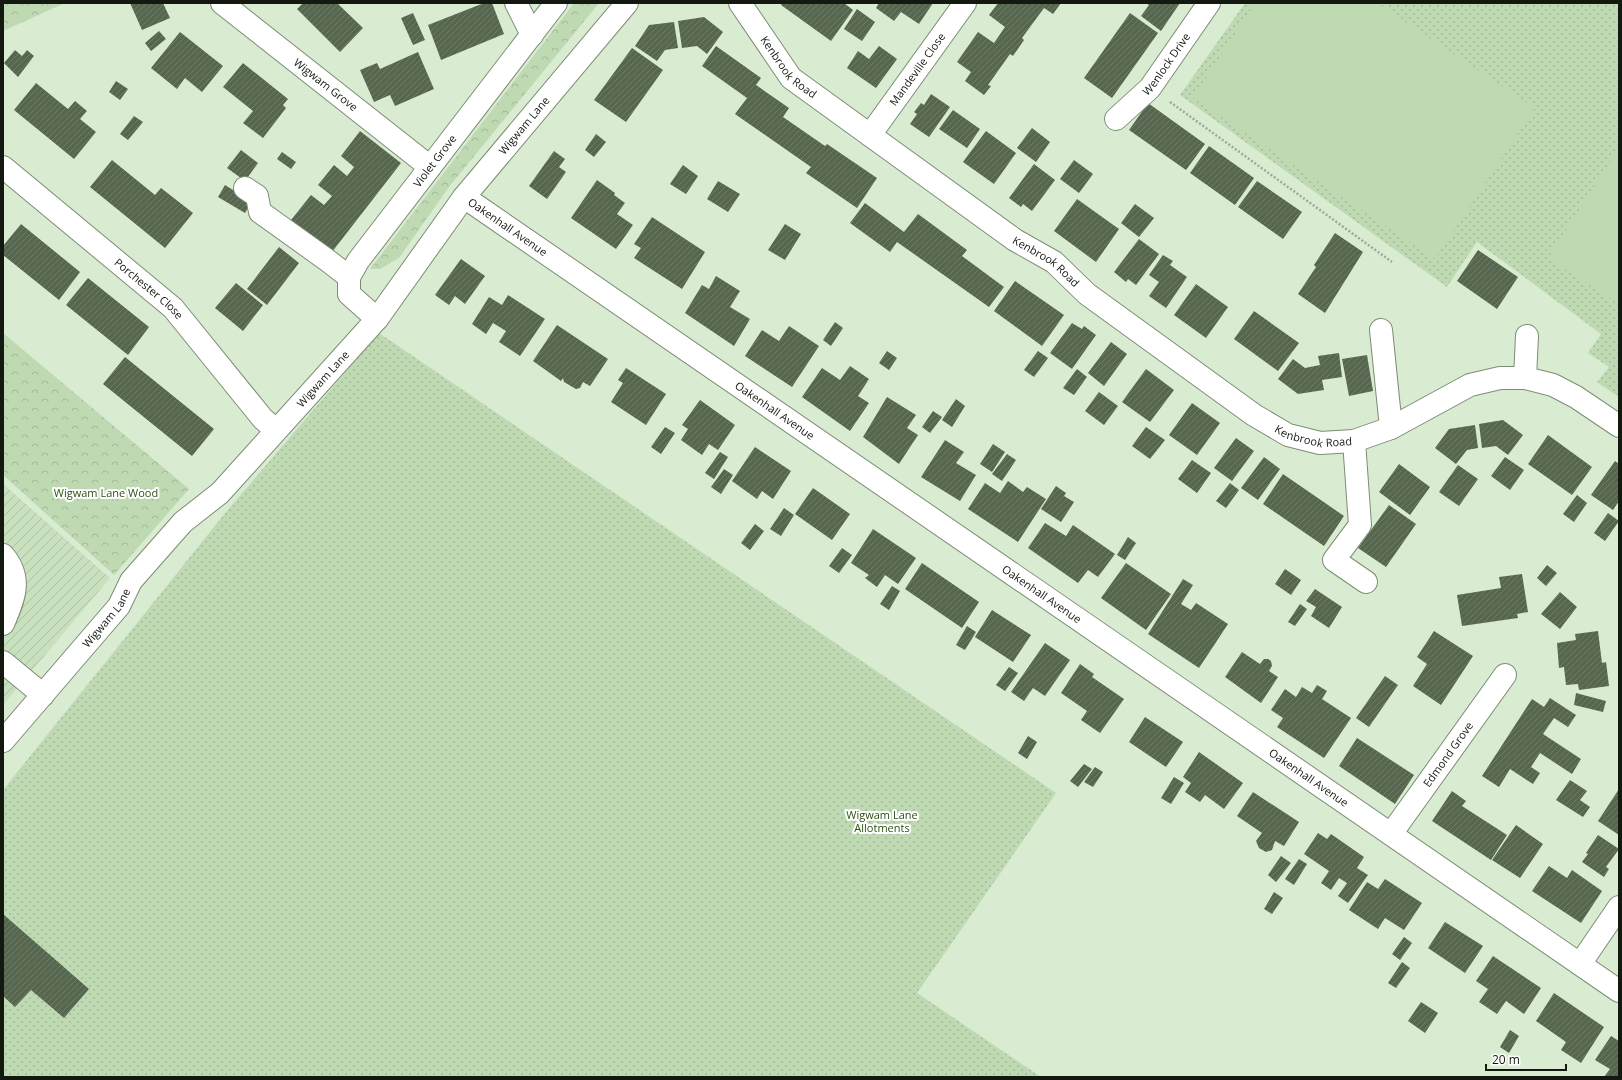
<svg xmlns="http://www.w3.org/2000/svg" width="1622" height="1080" viewBox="0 0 1622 1080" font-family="'Open Sans',sans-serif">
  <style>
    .industrial { fill: url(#industrial-furrows) }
    .grass { fill: url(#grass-dots) }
    .forest { fill: url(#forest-crowns) }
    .pitch { fill: #bfdab3 }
    .building { fill: url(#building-hatch) }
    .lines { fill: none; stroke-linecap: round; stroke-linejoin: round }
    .minor-casing { stroke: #7c8d74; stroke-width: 24 }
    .path { stroke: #9baa94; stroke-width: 2.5; stroke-dasharray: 2 2; stroke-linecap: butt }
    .minor { stroke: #fff; stroke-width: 22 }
    .labels { text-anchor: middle; stroke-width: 4; stroke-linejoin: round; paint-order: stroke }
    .street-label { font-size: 11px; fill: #131910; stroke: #fff }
    .park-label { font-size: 11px; fill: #2b5013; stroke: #fff }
  </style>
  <defs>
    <pattern id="industrial-furrows" width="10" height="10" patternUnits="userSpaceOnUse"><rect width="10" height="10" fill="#c9e0bf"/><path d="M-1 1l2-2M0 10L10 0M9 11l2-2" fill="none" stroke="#acc0a3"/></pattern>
    <pattern id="grass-dots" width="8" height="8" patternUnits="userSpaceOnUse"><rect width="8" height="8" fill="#bfdab3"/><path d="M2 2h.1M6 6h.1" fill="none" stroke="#a3ba99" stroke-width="1.8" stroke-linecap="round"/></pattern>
    <pattern id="forest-crowns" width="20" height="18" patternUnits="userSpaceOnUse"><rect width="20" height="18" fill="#bfdab3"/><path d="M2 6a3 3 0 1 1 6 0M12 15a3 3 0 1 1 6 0" fill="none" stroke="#a3ba99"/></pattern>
    <pattern id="building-hatch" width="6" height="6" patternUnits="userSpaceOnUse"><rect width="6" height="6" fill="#56664f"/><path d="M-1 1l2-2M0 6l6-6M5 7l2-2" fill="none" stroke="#6e7b69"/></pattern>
  </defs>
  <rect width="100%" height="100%" fill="#d9ecd1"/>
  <path class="industrial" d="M3,484L110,578L3,705Z"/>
  <path class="grass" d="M1245,3H1619V397L1597,382L1609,367L1588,353L1601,334L1477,242L1447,287L1180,95Z
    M379,333L1056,793L917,993L1041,1077H3V790L226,512Z"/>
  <path class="forest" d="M3,3H65L3,31Z
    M574,3H599L449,187L399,258L380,269H370Z
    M3,333L189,489L114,575L3,475Z"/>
  <path class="pitch" d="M1255,3H1377L1535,108L1435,259L1193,98Z
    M1619,148V304L1548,258Z"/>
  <path class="building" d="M130,3H163L170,18L142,30Z
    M303,3H337L363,28L340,52L297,9Z
    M484,3H492L504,34L441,60L428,25Z
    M782,3H844L853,10L831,41L781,5Z
    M879,3H933L919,24L901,12L894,21L876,8Z
    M998,3H1061L1053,14L1044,8L1022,38L1024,40L1013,56L1010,54L988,85L991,86L984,95L965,81L971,72L957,62L978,32L994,43L1005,27L989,15Z
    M1146,3H1180L1161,31L1141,16L1149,5Z
    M857,9L875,22L862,41L844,29Z
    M413,13L425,40L413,45L401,18Z
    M1130,13L1158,33L1112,98L1084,78Z
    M704,17L723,32L707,54L697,46L682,48L678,21Z
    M674,22L678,48L665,50L657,61L635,46L649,25Z
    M159,31L166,39L151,51L145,43Z
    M180,32L223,66L202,92L185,78L177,89L151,68Z
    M716,46L761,78L756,85L789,108L783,117L825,146L827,144L877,178L857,208L806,173L811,167L735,114L747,98L702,66Z
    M879,46L897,59L876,88L847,68L858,51L869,59Z
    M632,48L663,70L626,122L594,100Z
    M15,50L22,56L27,50L34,56L18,77L4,63Z
    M418,52L434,89L395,106L390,95L374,102L360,70L377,63L380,69Z
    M243,63L288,99L283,105L286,108L263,138L243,123L253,111L223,87Z
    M116,81L128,89L120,100L109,92Z
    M36,83L68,109L75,101L87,111L80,119L96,132L74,159L14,110Z
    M931,94L950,107L929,137L910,124L917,114L914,112L921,103L924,105Z
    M1148,103L1205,144L1186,170L1129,130Z
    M953,110L980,129L967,148L939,129Z
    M134,116L143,122L128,140L120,134Z
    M1032,128L1050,142L1036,162L1017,148Z
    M360,131L401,163L332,252L291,220L311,195L324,205L332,196L318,185L334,165L347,176L354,167L341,156Z
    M986,131L1016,153L994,184L963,162Z
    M596,134L606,142L594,157L585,150Z
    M1209,146L1254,178L1235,205L1190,173Z
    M241,150L258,163L245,181L227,168Z
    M554,151L565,159L559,167L566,172L547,199L529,186Z
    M282,152L296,162L291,169L277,159Z
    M112,160L155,195L161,188L193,213L165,248L90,187Z
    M1074,160L1093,174L1079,193L1060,179Z
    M1034,164L1055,180L1032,211L1023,204L1021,207L1009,198Z
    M683,165L698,176L686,194L670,184Z
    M597,180L615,193L614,195L625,203L617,214L633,225L616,249L571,218Z
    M718,181L740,194L728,212L707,199Z
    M1257,181L1302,212L1283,239L1238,207Z
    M225,185L252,202L245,213L218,197Z
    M1077,199L1119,229L1096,262L1054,231Z
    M865,203L904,232L918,214L967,250L962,256L1004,287L989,307L897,242L890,252L850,223Z
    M1135,204L1154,218L1139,237L1121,223Z
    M652,217L705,252L682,289L634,258L641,248L634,244Z
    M21,224L80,272L59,300L3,255V246Z
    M785,224L801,234L785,260L768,250Z
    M1335,233L1363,252L1325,313L1298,294L1316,267L1314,265Z
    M1139,239L1159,254L1136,285L1128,279L1126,282L1114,272Z
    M279,247L299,263L267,305L247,289Z
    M1478,250L1518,277L1497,309L1457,281Z
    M1163,255L1173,261L1170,265L1187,277L1166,308L1149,296L1159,282L1149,275Z
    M461,259L485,276L465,304L455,296L449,305L435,295Z
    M716,276L740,291L730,307L750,319L734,346L685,313L702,285L709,289Z
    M88,278L149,327L128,355L66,305Z
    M1015,281L1064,315L1042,346L994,311Z
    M236,283L263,305L243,331L215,308Z
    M1196,284L1228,307L1206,338L1174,315Z
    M508,295L545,319L520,356L499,342L506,331L493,323L486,334L472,324L489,297L502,305Z
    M1254,311L1299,343L1278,371L1234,339Z
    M835,322L843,328L831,346L823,340Z
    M1072,323L1082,329L1084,326L1096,335L1072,369L1050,353Z
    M557,325L608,359L590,386L583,382L580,388L576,389L564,382L563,378L561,381L533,361Z
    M789,326L819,346L792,387L745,356L762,330L779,341Z
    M1111,342L1127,354L1104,386L1088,373Z
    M887,351L897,358L889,370L879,363Z
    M1038,351L1048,358L1034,377L1024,370Z
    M1339,353L1342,377L1322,380L1324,390L1298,394L1278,379L1293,359L1305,368L1320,365L1318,356Z
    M1367,355L1373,391L1349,396L1342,359Z
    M125,357L214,429L192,456L103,384Z
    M850,366L869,379L858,396L869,403L850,431L802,397L822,368L840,380Z
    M626,368L666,394L646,425L611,402L623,383L618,380Z
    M1077,369L1087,377L1074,395L1063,388Z
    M1146,369L1174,390L1150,422L1122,402Z
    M1099,392L1118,406L1104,425L1085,411Z
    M887,397L916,415L907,428L918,435L899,464L863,437Z
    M956,399L965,406L952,427L942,420Z
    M700,400L735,425L718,450L709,444L702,455L681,440L688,429L682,425Z
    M1192,403L1220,423L1197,455L1169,435Z
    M933,411L942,417L930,433L922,427Z
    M1503,420L1523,435L1508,455L1496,446L1482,448L1479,424Z
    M1475,425L1478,448L1467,450L1456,464L1435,448L1449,429Z
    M665,427L675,433L661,454L651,447Z
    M1146,427L1165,440L1150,459L1132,446Z
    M1548,435L1592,467L1572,495L1528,464Z
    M1236,438L1254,451L1232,481L1214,468Z
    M945,440L964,452L956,463L976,475L960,501L921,477Z
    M993,444L1005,452L992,472L980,464Z
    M755,447L791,471L773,499L762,491L757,499L732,481Z
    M720,452L728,457L714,479L705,473Z
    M1007,454L1016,460L1002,481L992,474Z
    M1264,457L1280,469L1258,500L1241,488Z
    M1505,457L1524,470L1510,490L1491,476Z
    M1192,460L1211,473L1197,493L1178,479Z
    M1615,461L1619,464V501L1613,510L1591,495Z
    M1399,464L1430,487L1410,515L1379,492Z
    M1458,465L1478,479L1459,506L1439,492Z
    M724,469L733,475L721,494L711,487Z
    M1283,474L1344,516L1324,546L1263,504Z
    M1008,481L1023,492L1027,487L1046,499L1018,542L968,509L985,483L1000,493Z
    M1230,483L1239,490L1226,508L1216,501Z
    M1056,486L1066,493L1064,496L1074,502L1061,522L1041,509Z
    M813,488L850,514L832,540L795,514Z
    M1577,495L1587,503L1574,522L1563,514Z
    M1389,505L1416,524L1386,567L1358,548Z
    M784,508L794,515L781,536L770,529Z
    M1608,513L1619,521L1605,541L1594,533Z
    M1045,523L1066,536L1073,525L1115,554L1098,577L1088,570L1078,583L1028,548Z
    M755,524L764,531L750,550L741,543Z
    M873,529L916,558L898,584L885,575L877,587L865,578L869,575L851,563Z
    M1128,537L1136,543L1125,560L1117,555Z
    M842,548L852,555L839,573L829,566Z
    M922,563L979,602L962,628L905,589Z
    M1126,563L1171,594L1146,630L1101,598Z
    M1547,565L1557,573L1546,586L1537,578Z
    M1285,569L1301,580L1291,595L1275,584Z
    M1522,574L1528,612L1517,614L1518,618L1462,626L1457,595L1501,588L1499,577Z
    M1183,579L1193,585L1181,604L1191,610L1196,603L1228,624L1199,668L1148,634Z
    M892,586L900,591L889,610L880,604Z
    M1315,589L1342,607L1329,628L1311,616L1316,607L1306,601Z
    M1560,592L1577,607L1560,629L1541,614Z
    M1300,604L1307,609L1295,626L1288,622Z
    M992,610L1031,635L1013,662L975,637Z
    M967,626L976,632L965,650L956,645Z
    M1434,631L1473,656L1441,705L1413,686L1427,664L1417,657Z
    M1598,631L1602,663L1606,662L1609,686L1579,690L1578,684L1566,685L1564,667L1559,668L1557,643L1576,640L1575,634Z
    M1045,643L1070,660L1045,696L1033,688L1024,701L1011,692Z
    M1242,652L1260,664L1264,659H1268L1271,661L1272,666L1269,671L1278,677L1261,703L1225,677Z
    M1080,664L1094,674L1092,677L1124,699L1100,733L1081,720L1087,711L1061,693Z
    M1009,667L1018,673L1005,691L996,685Z
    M1385,676L1398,685L1369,727L1356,718Z
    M1317,685L1327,691L1322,699L1351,718L1324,758L1277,727L1283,718L1271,710L1285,689L1296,697L1302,687L1312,693Z
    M1576,693L1606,701L1603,712L1574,705Z
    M1550,698L1576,715L1568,727L1554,718L1543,734L1581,759L1572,774L1540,753L1531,767L1540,773L1533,784L1510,769L1499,787L1482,776L1532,699L1544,707Z
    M1145,717L1183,742L1166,767L1129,742Z
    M1028,736L1037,742L1027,759L1018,753Z
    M1357,738L1414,775L1395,804L1339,766Z
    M1199,752L1243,783L1224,809L1205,795L1200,802L1185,792L1191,783L1183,777Z
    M1084,764L1092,769L1078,787L1070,781Z
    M1095,767L1103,772L1093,787L1084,782Z
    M1174,777L1184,783L1171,804L1161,798Z
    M1570,780L1587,791L1580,800L1590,807L1583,817L1556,800Z
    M1619,789V835L1598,821Z
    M1452,791L1466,801L1462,806L1507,835L1491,860L1432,821Z
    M1253,792L1299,822L1284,846L1275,841L1272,850L1266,852L1259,848L1256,841L1262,833L1237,816Z
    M1516,825L1543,844L1520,878L1492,860Z
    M1318,833L1327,839L1331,834L1364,857L1357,868L1368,875L1348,903L1338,896L1347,883L1339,878L1331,890L1321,883L1329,871L1304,854Z
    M1598,835L1619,849L1606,867L1609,869L1604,877L1582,862L1588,854L1586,853Z
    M1281,856L1291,863L1276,882L1268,875Z
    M1299,859L1307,864L1294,885L1285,879Z
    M1549,866L1567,878L1572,870L1602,891L1581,923L1532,891Z
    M1385,879L1422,903L1404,930L1385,918L1378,929L1349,910L1367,882L1378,889Z
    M1274,892L1283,898L1272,914L1264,909Z
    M3,914L89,989L64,1018L31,990L15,1007L3,996Z
    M1445,922L1483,946L1465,973L1428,948Z
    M1404,937L1412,943L1400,960L1392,954Z
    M1493,956L1541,988L1524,1014L1506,1001L1497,1014L1479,1002L1488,989L1476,981Z
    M1402,962L1410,968L1396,988L1388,983Z
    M1554,993L1604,1027L1581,1063L1561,1050L1566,1042L1536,1021Z
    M1421,1002L1438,1013L1425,1033L1408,1021Z
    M1510,1030L1519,1036L1509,1053L1500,1047Z
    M1611,1036L1619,1041V1077H1604L1610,1069L1595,1060Z"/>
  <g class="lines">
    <defs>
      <g id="minor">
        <path id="s1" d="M222,3L430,167"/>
        <path d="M516,3L532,35"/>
        <path id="s2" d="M740,3L791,78L1015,240L1054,262L1087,294L1254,415L1288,435L1320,443L1354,441L1391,428L1470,385L1500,378H1525L1553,385L1576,397L1619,426"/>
        <path id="s3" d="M1116,119L1150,88L1209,3"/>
        <path id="s4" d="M870,135L965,3"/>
        <path id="s5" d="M3,167L173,308L263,419L276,430"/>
        <path d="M245,188L257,196L260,212L327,260L349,277"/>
        <path id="s6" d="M464,197L1619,991"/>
        <path id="s7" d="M377,319L349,294V277L358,261L556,3"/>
        <path d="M1381,330L1391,428"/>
        <path d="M1525,378L1527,336"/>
        <path d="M1354,441L1360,525L1334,560L1366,582"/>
        <path d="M3,555C23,578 14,599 3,624"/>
        <path d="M3,662L43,695"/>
        <path id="s8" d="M3,741L119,606L131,581L183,522L220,493L377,319L464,197L627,3"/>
        <path id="s9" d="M1391,834L1505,675"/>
        <path d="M1580,964L1619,907"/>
      </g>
    </defs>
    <use href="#minor" class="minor-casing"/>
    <path class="path" d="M1170,102L1392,262"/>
    <use href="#minor" class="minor"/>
  </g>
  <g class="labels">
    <g class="street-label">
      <text dy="4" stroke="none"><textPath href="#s3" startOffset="75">Wenlock Drive</textPath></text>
      <text dy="4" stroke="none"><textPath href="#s2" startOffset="81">Kenbrook Road</textPath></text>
      <text dy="4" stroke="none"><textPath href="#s4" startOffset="81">Mandeville Close</textPath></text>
      <text dy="4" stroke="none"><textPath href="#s1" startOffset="132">Wigwam Grove</textPath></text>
      <text dy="4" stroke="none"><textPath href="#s8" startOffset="809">Wigwam Lane</textPath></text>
      <text dy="4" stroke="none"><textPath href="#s7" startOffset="199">Violet Grove</textPath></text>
      <text dy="4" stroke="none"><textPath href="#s6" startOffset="53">Oakenhall Avenue</textPath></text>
      <text dy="4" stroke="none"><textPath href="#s2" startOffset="405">Kenbrook Road</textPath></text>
      <text dy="4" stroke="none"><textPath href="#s5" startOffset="190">Porchester Close</textPath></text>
      <text dy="4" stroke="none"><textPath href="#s8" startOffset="485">Wigwam Lane</textPath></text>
      <text dy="4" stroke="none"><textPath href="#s6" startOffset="377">Oakenhall Avenue</textPath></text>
      <text dy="4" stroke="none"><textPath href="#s2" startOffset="729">Kenbrook Road</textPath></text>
      <text dy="4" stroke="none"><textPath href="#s6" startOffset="701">Oakenhall Avenue</textPath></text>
      <text dy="4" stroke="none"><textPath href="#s8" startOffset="161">Wigwam Lane</textPath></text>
      <text dy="4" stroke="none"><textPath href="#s9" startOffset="98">Edmond Grove</textPath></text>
      <text dy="4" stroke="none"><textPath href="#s6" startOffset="1025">Oakenhall Avenue</textPath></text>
    </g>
    <g class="park-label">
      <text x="106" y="497">Wigwam Lane Wood</text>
      <text x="882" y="819">Wigwam Lane<tspan x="882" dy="13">Allotments</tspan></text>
    </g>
  </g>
  <rect width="1622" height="1080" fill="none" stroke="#131910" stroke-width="8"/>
  <path d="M1486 1064v6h80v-6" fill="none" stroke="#131910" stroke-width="2"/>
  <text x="1492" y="1064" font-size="12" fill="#131910" stroke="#ffffff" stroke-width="3" paint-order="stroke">20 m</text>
</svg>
